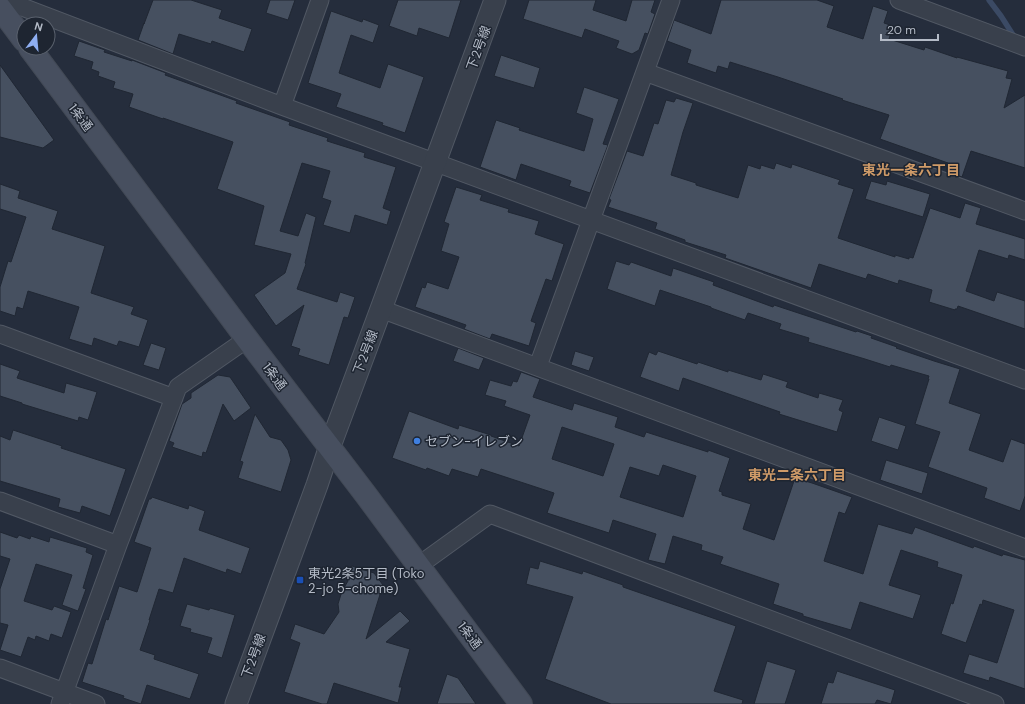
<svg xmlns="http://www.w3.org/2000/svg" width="1025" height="704" viewBox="0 0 1025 704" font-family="'DM Sans','Noto Sans JP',sans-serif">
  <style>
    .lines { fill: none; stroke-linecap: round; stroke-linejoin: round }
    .stream { stroke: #3b4a64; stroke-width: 5.5 }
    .building { fill: #465060; stroke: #202733; fill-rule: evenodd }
    .minor-casing { stroke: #515864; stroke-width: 19 }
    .tertiary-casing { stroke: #515864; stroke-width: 23 }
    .secondary-casing { stroke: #424955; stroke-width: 24 }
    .minor { stroke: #39404c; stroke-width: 17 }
    .tertiary { stroke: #39404c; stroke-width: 21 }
    .secondary { stroke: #474f5f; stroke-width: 22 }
    .shop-dot { fill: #3f7fe0; stroke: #1e2531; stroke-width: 1.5 }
    .transit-dot { fill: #1a4fb4; stroke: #1e2531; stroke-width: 1.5 }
    .labels { text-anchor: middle; stroke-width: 3; stroke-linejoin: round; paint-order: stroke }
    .street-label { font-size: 13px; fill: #b4bbc7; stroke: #1e2531 }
    .poi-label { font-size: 13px; fill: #b4bbc7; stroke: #1e2531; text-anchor: start }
    .neighbourhood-label { font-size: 14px; font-weight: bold; fill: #cf9b68; stroke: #1e2531 }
  </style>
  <rect width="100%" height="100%" fill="#252d3c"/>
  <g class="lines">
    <path class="stream" d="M989,0L1001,16L1015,38"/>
  </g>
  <path class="building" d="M153,0H191L222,10L219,18L252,29L244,52L212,41L211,44L179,34L173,54L138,40L144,23V24Z
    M270,0H295L288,20L266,13Z
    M398,0H461L449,38L419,28L417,36L389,26Z
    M529,0H596L593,10L626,21L632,0H655L651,12L655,14L648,34L645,33L639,50L632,54L616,48L619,41L585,29L582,38L523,19Z
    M721,0H817L834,6L827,27L863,39L873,6L888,11L884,23L893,26L889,39L924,50L925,47L957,58V57L1008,71L1006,78L1012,79L1004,108L1025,95V168L971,151L962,177L946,171L948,163L880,139L889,115L842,100L843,99L778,77L730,62L728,69L718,66L716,73L687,63L691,50L667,41L674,20L711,34Z
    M331,11L362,22L363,19L379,25L373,43L351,35L339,73L380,88L388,64L424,77L405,133L382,125L383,123L336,107L341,94L308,83Z
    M79,41L105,50L104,52L132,61V60L166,73L165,75L237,101L236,103L290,122L289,125L328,138L327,141L365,153L364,157L396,167L383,208L391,211L387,225L355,215L350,233L323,225L331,201L322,198L330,171L302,163L280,231L298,236L306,213L316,217L305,263L306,264L297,289L337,302L340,292L355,297L348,318L344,317L329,365L298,355L300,349L291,346L304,305L276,326L254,295L285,273L291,254L254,245L264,206L217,189L233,142L163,118V119L129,107L133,94L113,88L115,82L98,76L99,72L91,69L93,62L74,56Z
    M501,55L540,68L534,88L494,76Z
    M0,65L54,140L43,148L0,137Z
    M584,87L619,99L603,144L608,145L590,193L569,186L571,181L521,164L516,180L480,167L496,120L520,128L519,130L584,151L593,119L576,113Z
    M676,98L693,103L683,132L671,175L696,183V185L738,198L748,165L760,169L761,165L774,169L776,163L791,168L792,164L840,180L838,184L854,189L838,238L895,257V255L909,259V257L913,258L930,208L960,218L965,203L981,208L976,224L1025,239V260L1009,255L1008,259L979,250L966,291L994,301L997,292L1025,301V329L958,306L957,309H955V310L929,302L932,290L899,280L898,284L868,274L866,279L819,264L811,288L725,258L726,255L685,242V240L655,229L657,223L608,207L611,200L609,199L627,151L643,156L654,123L658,124L666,100L674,102Z
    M871,181L886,185L887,181L930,194L923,217L865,199Z
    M0,184L20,191L18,198L58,211L52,229L105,246L91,293L134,307L131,314L148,320L139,347L119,341L117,346L94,338L92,346L69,339L79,307L28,291L23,309L17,307L15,316L0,311V287L8,261L11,262L26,217L0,209Z
    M456,187L482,195L480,200L509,209L508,212L539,221L535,234L564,244L552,281L546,279L531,321L536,323L529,346L492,334L490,339L464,329L466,325L415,307L422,287L425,288L427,282L448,289L459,257L441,251L449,224L444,222Z
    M616,261L629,265L631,262L671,276L673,268L714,282L713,285L773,307L774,305L856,332L857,331L872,336L871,338L897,347L896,348L934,361L960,369L949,403L981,414L969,450L1003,462L1011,439L1025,444V496L1020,511L984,498L987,488L928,467L940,432L915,424L929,379H928L929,376L891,365L890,367L865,359L808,342L809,338L779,329L781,324L748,313L745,320L711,308V307L660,290L655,306L607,289Z
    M151,343L166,348L159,370L143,365Z
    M458,348L484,358L479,370L453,361Z
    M575,351L594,357L589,371L571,365Z
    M658,351L697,364L698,362L728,372V370L761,380L763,374L788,382L786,387L818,398L819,393L843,400L839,410L843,412L837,432L779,414L780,412L683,378L679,391L640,377L649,352L656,355Z
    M0,364L20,371L17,378L64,393L66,383L97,392L88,420L79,417L78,421L22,404V403L0,396Z
    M521,372L540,379L533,397L572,410L574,403L618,417L615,427L644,437L646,432L708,452V450L730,458L719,491L722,492V495L751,504L743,529L774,540L795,478L812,483L852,497L845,514L839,512L824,561L863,574L878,524L912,534L915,527L973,548L974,546L1002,556L1003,554L1025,560V689L990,677L989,681L963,673L969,654L997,663L1014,610L983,600L982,605L980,604L966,643L941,634L951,603L953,604L962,575L937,567L938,562L901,550L889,585L921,595L913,619L860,602L851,630L803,616V614L773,604L779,584L720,564L723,557L701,550L702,545L673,536L665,564L648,560L656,534L613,520L609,533L547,513L554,493L481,469L478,477L452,469L449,476L427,468L426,470L392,458L409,411L458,429L459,425L491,435V436L519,446L530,415L504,406L506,401L485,395L490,380L511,386L513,381L517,382ZM562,427L614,444L603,476L552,459ZM663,465L696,476L683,517L620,497L630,467L659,476Z
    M218,375L230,377L251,408L234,421L223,404L206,453L203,452L202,457L172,447L174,443L169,441L182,404L191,398V393Z
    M255,414L270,437L281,440L288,450L291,460L281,492L238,478L243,462L240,461Z
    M879,417L906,426L898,450L871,441Z
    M13,430L62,446L61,448L126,469L110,516L82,506L80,513L58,507L60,499L0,481V436L10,440Z
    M886,460L928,473L922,494L880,480Z
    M152,497L188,509L189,505L205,511L199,530L250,548L241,574L227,569L226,573L184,558L173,593L159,589L149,620H150L140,650L155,655L154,659L199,674L190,699L147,685L141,704L123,698L124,696L82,682L88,663L92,664L106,619L108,620L119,586L137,592L151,548L134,542L149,499H151Z
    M0,532L17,538L19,535L30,539L31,536L49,542L50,537L87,548L86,552L93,555L83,588L86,589L78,611L62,605L72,575L36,564L24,601L52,610L54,606L71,612L62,638L51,634L49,641L36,636L35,640L28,637L21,657L0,650L8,625L0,623V589L10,559L0,556Z
    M540,561L582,574L583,571L623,585V587L736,626L714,691L743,700L742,704H611L545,679L573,597L526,584L530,567L538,569Z
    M352,566L374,573L383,585L366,639L400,611L410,621L386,642L410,649L399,687H402L398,703L334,683L327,704H322L284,692L300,643L290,639L295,624L324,634L339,612L338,604L342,591L348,581L342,572Z
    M187,604L209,610L210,608L235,615L222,658L207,653L212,638L190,632L191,629L180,626Z
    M767,661L796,670L785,704H754Z
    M837,671L895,690L891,704L877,700L875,704H821L828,682L833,683Z
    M447,674L458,678L476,704H437Z"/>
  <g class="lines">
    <defs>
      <path id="minor" d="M4,0L282,106L1025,380
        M899,0L1025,47
        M645,72L1025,211
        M282,106L320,0
        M381,309L1025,548
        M0,334L174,398
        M538,366L671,0
        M0,501L118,545
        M418,566L490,514L995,704
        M0,668L96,704
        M60,704L118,545L178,387L247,339"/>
      <path id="tertiary" d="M236,704L317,485L330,446L381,309L495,0"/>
      <path id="secondary" d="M0,8L24,40
        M30,48L247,339L366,495L521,704"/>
    </defs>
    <use href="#minor" class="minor-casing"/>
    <use href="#tertiary" class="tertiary-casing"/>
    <use href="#secondary" class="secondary-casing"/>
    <use href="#minor" class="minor"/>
    <use href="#tertiary" class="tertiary"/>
    <use href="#secondary" class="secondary"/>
  </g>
  <circle class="shop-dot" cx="417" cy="441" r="4"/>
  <rect class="transit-dot" x="296" y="576" width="8" height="8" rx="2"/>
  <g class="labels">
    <g class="street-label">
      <text transform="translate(478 48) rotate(-70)" y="5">下2号線</text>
      <text transform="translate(81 117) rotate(53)" y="5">1条通</text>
      <text transform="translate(365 352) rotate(-69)" y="5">下2号線</text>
      <text transform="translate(275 376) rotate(53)" y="5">1条通</text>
      <text transform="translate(470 635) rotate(53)" y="5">1条通</text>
      <text transform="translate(253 656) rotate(-70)" y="5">下2号線</text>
    </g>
    <g class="poi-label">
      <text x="425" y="446">セブン-イレブン</text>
      <text x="308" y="578">東光2条5丁目 (Toko<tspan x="308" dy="15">2-jo 5-chome)</tspan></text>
    </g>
    <g class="neighbourhood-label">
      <text x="911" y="175">東光一条六丁目</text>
      <text x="797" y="480">東光二条六丁目</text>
    </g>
  </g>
  <g transform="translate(36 36) rotate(16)"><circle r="19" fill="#1e2531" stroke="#5a616d"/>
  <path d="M0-3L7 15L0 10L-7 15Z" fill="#8faff2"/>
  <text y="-6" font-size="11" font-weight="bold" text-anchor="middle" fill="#b4bbc7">N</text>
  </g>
  <path d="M881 34v6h57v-6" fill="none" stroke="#b4bbc7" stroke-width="2"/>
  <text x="887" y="34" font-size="12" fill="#b4bbc7" stroke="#1e2531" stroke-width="3" paint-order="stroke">20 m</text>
</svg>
